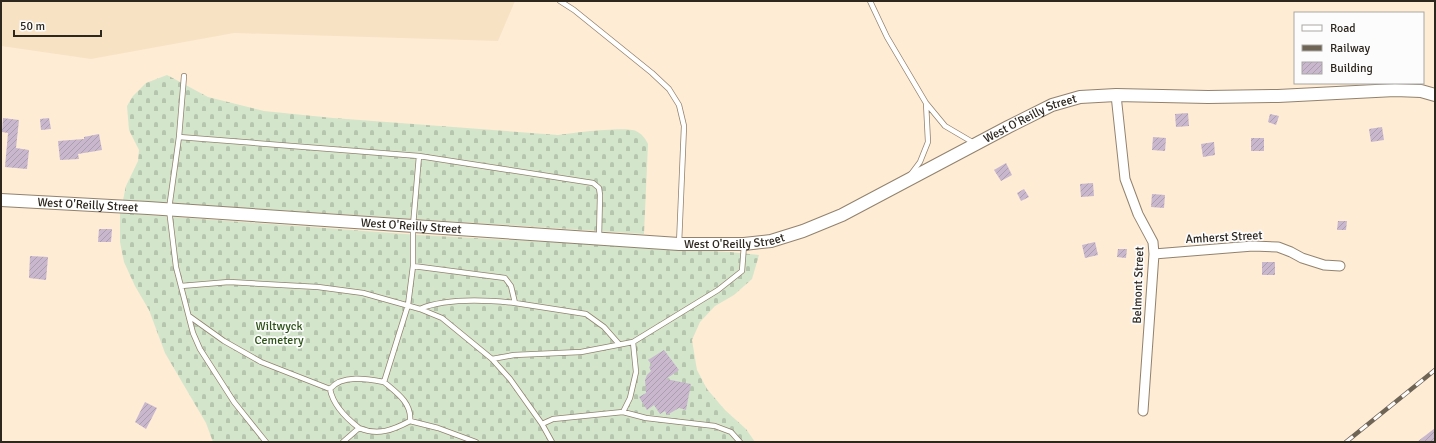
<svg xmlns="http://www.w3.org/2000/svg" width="1436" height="443" viewBox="0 0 1436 443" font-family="Signika,sans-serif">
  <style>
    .built { fill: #f8e2c4 }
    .cemetery { fill: url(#cemetery-stones) }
    .building { fill: url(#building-hatch) }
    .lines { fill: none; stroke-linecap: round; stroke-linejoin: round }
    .service-casing { stroke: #92826d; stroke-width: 6 }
    .minor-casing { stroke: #92826d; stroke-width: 11 }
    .tertiary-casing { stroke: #92826d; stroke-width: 14 }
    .service { stroke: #fff; stroke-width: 4.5 }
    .minor { stroke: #fff; stroke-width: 9 }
    .tertiary { stroke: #fff; stroke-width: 12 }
    .rail-casing { stroke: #6f6557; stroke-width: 4.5 }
    .rail { stroke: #fcfcfc; stroke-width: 3; stroke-dasharray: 9; stroke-linecap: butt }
    .labels { text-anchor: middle; stroke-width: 3.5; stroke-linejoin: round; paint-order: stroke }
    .street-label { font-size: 12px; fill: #2d271e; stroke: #fcfcfc }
    .park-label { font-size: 12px; fill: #2d5218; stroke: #fcfcfc }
  </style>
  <defs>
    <pattern id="cemetery-stones" width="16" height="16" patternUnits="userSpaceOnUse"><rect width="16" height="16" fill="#d3e6cb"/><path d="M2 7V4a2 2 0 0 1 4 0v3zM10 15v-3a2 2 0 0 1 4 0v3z" fill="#b5c5ae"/></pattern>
    <pattern id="building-hatch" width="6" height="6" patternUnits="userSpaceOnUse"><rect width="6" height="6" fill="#c8b7cd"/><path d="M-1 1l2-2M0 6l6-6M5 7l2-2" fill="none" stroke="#ac9db0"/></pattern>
  </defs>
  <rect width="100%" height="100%" fill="#feecd5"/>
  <path class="built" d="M1,1H515L498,41L234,33L91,59L1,46Z"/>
  <path class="cemetery" d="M167,75L208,97L264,111L333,118L558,135C572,133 626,126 636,131C642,134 645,138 648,144L644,234L123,200L126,186L138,161L139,150L129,130L127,106L133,96L146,83Z
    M120,213L419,235L730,252L759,255L752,279L734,295L715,306L700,322L692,340L697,370L707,389L725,410L746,429L755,442H213L206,423L165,353L149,310L135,286L124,262L120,242Z"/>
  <path class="building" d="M1188,113L1189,126L1176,127L1175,114Z
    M1270,114L1279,116L1276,125L1268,122Z
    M3,118L19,120L16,148L29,150L27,169L5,167L8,133L2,132Z
    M49,118L51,129L41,130L40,119Z
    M1382,127L1384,140L1371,142L1369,129Z
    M99,134L102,150L78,154L79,159L60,160L58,141L84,139V137Z
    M1153,137L1166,138L1165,151L1152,150Z
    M1251,138H1264V151H1251Z
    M1214,142L1215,155L1203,157L1201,144Z
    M1006,163L1012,175L1001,181L994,170Z
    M1093,183L1094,196L1081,197L1080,184Z
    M1024,189L1029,197L1021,201L1017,193Z
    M1152,194L1165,195L1164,208L1151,207Z
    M1338,221H1347L1346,230H1337Z
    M99,229H112L111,242H98Z
    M1095,242L1098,255L1085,258L1082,245Z
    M1118,249H1127L1126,258L1117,257Z
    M30,256L48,257L46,280L29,278Z
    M1262,262H1275V275H1262Z
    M664,350L679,370L666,379L691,384L686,410L679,408L667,415L665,411L660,414L654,405L647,410L639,397L646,393L645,380L647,375L651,371L649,367L652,365L648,360Z
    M145,402L157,408L146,429L135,422Z
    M1435,428V442H1417Z"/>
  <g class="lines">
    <defs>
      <path id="service" d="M560,1L574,10L652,73L669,89L679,105L684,126L679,244
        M870,1L887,37L926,103L945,126L974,143
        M179,137L184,76
        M419,156L413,226V266L408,305L384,382C397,393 412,403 410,421L438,428L476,442
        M911,174L920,162L928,142L926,103
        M413,266L505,278L511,286L515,303L586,314L604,327L619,344
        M181,286L229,282L318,287L363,293L420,309L442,318L492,359L510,379L542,424L552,442
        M420,309C446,298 487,300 515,303
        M189,316L224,341L261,362L330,389C342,374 368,379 384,382
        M492,359L514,355L581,352L633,342L718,290L742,271L744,245
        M330,389C333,405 346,418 359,428
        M623,412L630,398L636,372L633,342
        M542,424L553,419L623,412L646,418L715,426L731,432L740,442
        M266,442L234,402L200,349L193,333L176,267L169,209L179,137L419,156L593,183L599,188L600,195L599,238
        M343,442L359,428C378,436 393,430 410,421"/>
      <path id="minor" d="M1116,95L1125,179L1138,214L1153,242L1154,254L1143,411
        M1154,254L1253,246L1278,247L1291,252L1302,258L1324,265L1340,266"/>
      <g id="tertiary">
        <path id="s1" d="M1,200L148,208L679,244H744L771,241L803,231L842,215L1008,127L1052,105L1080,97L1116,95L1208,97L1278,96L1395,90L1421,91L1435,95"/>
      </g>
    </defs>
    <use href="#service" class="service-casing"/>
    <use href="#minor" class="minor-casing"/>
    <use href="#tertiary" class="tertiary-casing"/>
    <use href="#service" class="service"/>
    <use href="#minor" class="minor"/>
    <use href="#tertiary" class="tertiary"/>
    <defs>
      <path id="rail" d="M1346,442L1435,370"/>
    </defs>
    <use href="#rail" class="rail-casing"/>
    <use href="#rail" class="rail"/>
  </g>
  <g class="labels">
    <g class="street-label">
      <text dy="4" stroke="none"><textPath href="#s1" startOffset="1059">West O'Reilly Street</textPath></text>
      <text dy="4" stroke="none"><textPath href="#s1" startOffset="87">West O'Reilly Street</textPath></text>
      <text dy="4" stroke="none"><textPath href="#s1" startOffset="411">West O'Reilly Street</textPath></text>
      <text transform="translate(1224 237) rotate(-3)" y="4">Amherst Street</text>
      <text dy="4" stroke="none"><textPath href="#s1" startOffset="735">West O'Reilly Street</textPath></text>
      <text transform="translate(1138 285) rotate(-88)" y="4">Belmont Street</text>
    </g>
    <g class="park-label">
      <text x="279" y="330">Wiltwyck<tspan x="279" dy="14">Cemetery</tspan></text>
    </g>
  </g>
  <rect width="1436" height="443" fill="none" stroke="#2d271e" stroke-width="4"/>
  <rect x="1294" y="12" width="130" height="72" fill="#fcfcfc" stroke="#a9a7a3"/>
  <rect x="1302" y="25" width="20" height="6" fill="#ffffff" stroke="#a9a7a3"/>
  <text x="1330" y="32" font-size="12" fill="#2d271e">Road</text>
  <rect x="1302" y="45" width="20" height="6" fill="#6f6557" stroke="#a9a7a3"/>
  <text x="1330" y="52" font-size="12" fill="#2d271e">Railway</text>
  <rect x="1302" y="62" width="20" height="12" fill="url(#building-hatch)" stroke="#a9a7a3"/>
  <text x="1330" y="72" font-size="12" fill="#2d271e">Building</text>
  <path d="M14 30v6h87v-6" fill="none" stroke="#2d271e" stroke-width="2"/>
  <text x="20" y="30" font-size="12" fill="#2d271e" stroke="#fcfcfc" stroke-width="3" paint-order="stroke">50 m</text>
</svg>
